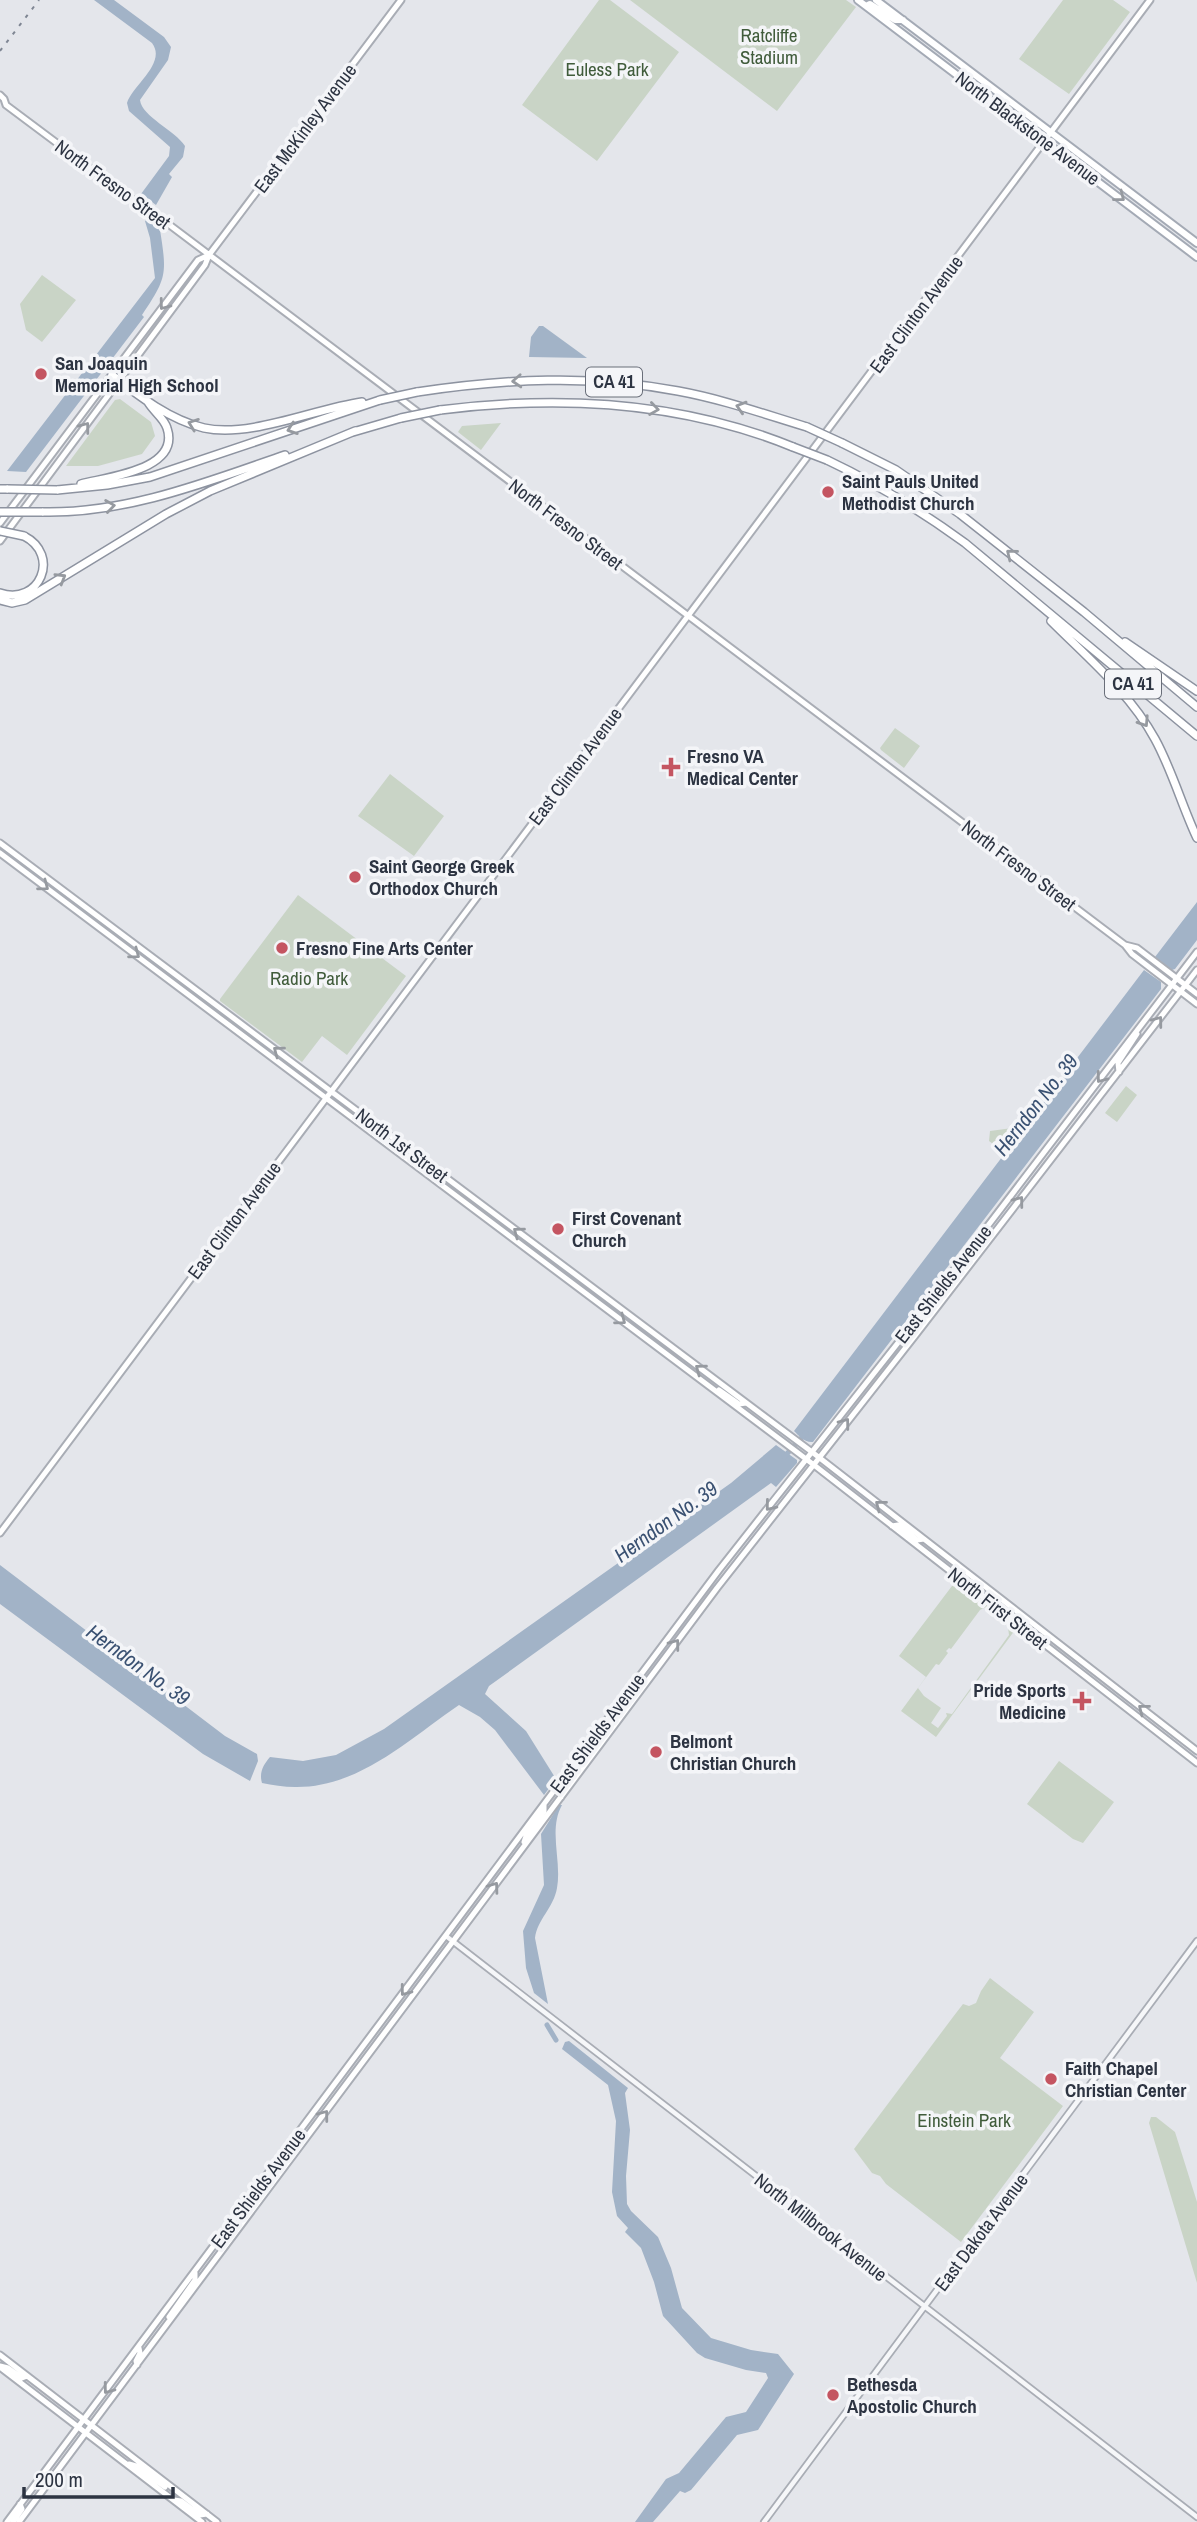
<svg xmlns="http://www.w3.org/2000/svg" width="1197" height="2522" viewBox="0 0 1197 2522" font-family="'Archivo Narrow',sans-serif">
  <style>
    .green { fill: #c9d4c6 }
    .water { fill: #a2b3c7 }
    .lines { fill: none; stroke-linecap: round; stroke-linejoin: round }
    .canal { stroke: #a2b3c7; stroke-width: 5 }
    .tertiary-casing { stroke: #a9adb5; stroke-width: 8 }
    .secondary-casing { stroke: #a9adb5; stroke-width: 9 }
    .primary-casing { stroke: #a4aab5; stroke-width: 10 }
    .motorway-casing { stroke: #8d93a0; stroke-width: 10 }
    .tertiary { stroke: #f6f7f9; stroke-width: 4.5 }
    .secondary { stroke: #fff; stroke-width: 5 }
    .primary { stroke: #fff; stroke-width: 6 }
    .motorway { stroke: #fff; stroke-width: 7 }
    .rail { stroke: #7f8693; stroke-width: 2; stroke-dasharray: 3.5 7; stroke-linecap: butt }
    .motorway-bridge-casing { stroke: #8d93a0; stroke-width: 10; stroke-linecap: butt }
    .motorway-bridge { stroke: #fff; stroke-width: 7 }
    .oneway { stroke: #969aa0 }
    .poi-dot { fill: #c45561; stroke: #f4f5f8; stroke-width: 2.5 }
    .labels { text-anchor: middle; stroke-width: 7; stroke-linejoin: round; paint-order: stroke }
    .shield { fill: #f4f5f8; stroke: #696e79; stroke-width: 2 }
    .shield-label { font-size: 18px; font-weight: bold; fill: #2d3442 }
    .park-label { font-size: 19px; fill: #405c3b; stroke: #f4f5f8 }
    .street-label { font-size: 19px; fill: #2d3442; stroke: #f4f5f8 }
    .poi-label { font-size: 19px; font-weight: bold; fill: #2d3442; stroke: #f4f5f8; text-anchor: start }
    .water-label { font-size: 21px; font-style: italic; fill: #3a5172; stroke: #f4f5f8 }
  </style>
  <rect width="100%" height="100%" fill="#e4e6eb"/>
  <path class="green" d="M599,0H610L679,52L597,161L522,105Z
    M630,0H846L856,7L777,111Z
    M1063,0H1113L1130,12L1069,94L1019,59Z
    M42,275L76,300L42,342L26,330L20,304Z
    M120,399L151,422L155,436L142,454L98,466H66L115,400Z
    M501,423L481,450L458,432L462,426Z
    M895,728L920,746L904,768L881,750L880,748Z
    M390,774L444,816L414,856L358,816Z
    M298,895L406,976L347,1055L322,1036L302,1062L220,1001V999Z
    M1126,1086L1137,1095L1117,1122L1105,1113Z
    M1020,1127L1023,1130L1005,1153L989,1141L990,1131Z
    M955,1582L981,1603L982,1602L988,1606L980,1610L951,1649L949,1648L946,1651L948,1653L939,1665L936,1664L918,1688L924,1696L941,1708L931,1723L938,1728L947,1716L946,1713L952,1714L1009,1635L1008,1627L1015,1630L936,1737L901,1711L926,1677L899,1656Z
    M1059,1761L1114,1802L1083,1843L1073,1839L1027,1804Z
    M990,1978L1034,2012L1000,2058L1063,2106L961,2242L886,2184L880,2176L872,2173L854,2149L953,2017L963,2004L969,2006L976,2003L981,1991Z
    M1151,2117H1156L1175,2132L1197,2202V2283L1149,2123Z"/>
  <path class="water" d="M94,0H114L164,37L171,47L168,60L140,100C142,117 175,130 185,146L183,157L169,174L172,177L156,205L141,194L169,156L170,147L129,111L127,103C133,85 167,63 152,43Z
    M147,220L160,230C167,274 167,278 142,315L144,317L26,472L7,471L155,278L150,238L145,221Z
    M539,326H543L587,358L529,357L531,337Z
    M1197,902V940L1175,969L1172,970L1155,957Z
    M1144,970L1161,982V989L813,1442C805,1443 799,1436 794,1431Z
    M776,1445L797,1460V1463L776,1487L771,1483L489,1686L485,1694L526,1731L556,1779L544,1795L495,1730L480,1717L459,1705C409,1739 359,1788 295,1787C284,1787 272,1785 262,1783C259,1773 263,1765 270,1757L303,1761L336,1755L384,1729L731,1483Z
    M0,1565L225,1736L257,1754L258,1761L250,1781L203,1754L0,1604Z
    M559,1805H562C548,1830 562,1861 557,1888C554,1907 537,1920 535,1938L548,2004L534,1993L526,1968L523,1931L544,1885L541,1834Z
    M569,2041L628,2088L625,2093L630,2130L626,2176L627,2204L631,2211L658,2237L671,2268L682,2308L711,2338L751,2350L778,2354L794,2374L758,2430L737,2435L691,2490L685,2493L680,2491L653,2522H635L666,2479L679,2473L726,2417L746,2412L768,2378L766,2373L746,2370L705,2358L697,2353L663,2316L654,2282L641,2248L625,2232L628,2228L617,2216L612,2192L616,2121L608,2085L562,2049L565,2042Z"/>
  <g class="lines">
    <path class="canal" d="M784,1457L806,1433
      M547,2025L556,2040"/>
    <defs>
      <path id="tertiary" d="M446,1936L1197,2517
        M764,2522L1197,1941"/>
      <path id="secondary" d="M0,95L4,99L6,105L129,197L171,226L1125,945L1132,954L1197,1004
        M0,523L198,260L209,255
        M0,541L205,265L209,255L401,0
        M0,843L812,1452L1197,1751
        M0,853L814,1465L1197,1763
        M1125,945L1137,948L1197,994
        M1119,1072L1118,1063L1137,1034
        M719,1390L739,1404L746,1403
        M892,1526L898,1525L917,1540L924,1539
        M0,1533L1150,0
        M561,1797V1789L569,1778L568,1772
        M524,1842L526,1836L544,1811V1805
        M169,2317L195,2280V2273
        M0,2355L217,2522
        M137,2365L136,2361L140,2353L139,2348
        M0,2366L8,2368L22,2378L27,2376
        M0,2367L202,2522
        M129,2464L136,2466L165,2487
        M174,2500L181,2501L200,2515L207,2514
        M7,2522L719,1570L912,1325L1197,952
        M13,2522L22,2509L20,2504
        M19,2522L717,1588L914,1337L1197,970"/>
      <path id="primary" d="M858,0L1197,257
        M876,0L1197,243
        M866,6L870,4L895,20H903"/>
      <path id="motorway" d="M112,375C139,396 170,420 204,428C250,438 314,409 362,402
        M417,392C504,379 591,374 678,391C722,399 764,414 807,427
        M440,410C559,395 681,401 793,447
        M353,432L401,418
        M842,443L896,470L960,514L1084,612L1197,707
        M827,460C876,483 921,511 965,543L1197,736
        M81,484C107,477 181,470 167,428C164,418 154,412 148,402
        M0,489H8
        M57,490L107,485L150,477L380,400
        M42,512C126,514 207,482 285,455
        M0,593C40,606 61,555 24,536
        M0,600L12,603L25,600L166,514L210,491L355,431
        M1051,621C1088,658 1130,693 1155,739C1172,770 1182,806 1197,838
        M1125,642L1197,691"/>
    </defs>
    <use href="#tertiary" class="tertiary-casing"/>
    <use href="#secondary" class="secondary-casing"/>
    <use href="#primary" class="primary-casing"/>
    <use href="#motorway" class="motorway-casing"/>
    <use href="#tertiary" class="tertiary"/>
    <use href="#secondary" class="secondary"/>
    <use href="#primary" class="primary"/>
    <use href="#motorway" class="motorway"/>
    <path class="rail" d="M0,51L39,0"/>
    <defs>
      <path id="motorway-bridge" d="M380,400L417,392
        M401,418L440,410
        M807,427L842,443
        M793,447L827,460
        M8,489L57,490
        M0,512H42
        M0,531L24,536"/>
    </defs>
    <use href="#motorway-bridge" class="motorway-bridge-casing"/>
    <use href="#motorway-bridge" class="motorway-bridge"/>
  </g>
  <defs><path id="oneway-chevron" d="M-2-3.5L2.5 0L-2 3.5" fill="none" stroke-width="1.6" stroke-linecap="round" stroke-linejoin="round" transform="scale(1.75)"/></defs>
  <g class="oneway">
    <use href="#oneway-chevron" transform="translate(1120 197) rotate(38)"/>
    <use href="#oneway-chevron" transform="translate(164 305) rotate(127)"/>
    <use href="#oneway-chevron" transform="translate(517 381) rotate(177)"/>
    <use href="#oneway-chevron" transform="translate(741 407) rotate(-163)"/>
    <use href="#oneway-chevron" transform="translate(654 409) rotate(8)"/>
    <use href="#oneway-chevron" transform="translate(193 424) rotate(-160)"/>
    <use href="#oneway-chevron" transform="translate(85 427) rotate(-53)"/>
    <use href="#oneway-chevron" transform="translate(292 429) rotate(161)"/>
    <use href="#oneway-chevron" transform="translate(110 506) rotate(-8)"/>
    <use href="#oneway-chevron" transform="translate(1011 554) rotate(-141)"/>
    <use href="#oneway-chevron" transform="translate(61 578) rotate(-31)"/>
    <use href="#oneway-chevron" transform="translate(1144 722) rotate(57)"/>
    <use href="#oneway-chevron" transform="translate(44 886) rotate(37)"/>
    <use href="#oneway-chevron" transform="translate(135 954) rotate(37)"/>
    <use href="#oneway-chevron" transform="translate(1158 1021) rotate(-53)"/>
    <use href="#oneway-chevron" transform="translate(278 1051) rotate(-143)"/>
    <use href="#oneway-chevron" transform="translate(1101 1078) rotate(127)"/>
    <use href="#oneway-chevron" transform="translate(1019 1201) rotate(-53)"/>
    <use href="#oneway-chevron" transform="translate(518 1232) rotate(-143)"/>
    <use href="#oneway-chevron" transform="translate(621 1320) rotate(37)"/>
    <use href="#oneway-chevron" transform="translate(700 1369) rotate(-143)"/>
    <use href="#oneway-chevron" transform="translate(845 1423) rotate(-53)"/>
    <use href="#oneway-chevron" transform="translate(880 1505) rotate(-142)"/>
    <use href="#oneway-chevron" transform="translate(770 1506) rotate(129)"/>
    <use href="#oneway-chevron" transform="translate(675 1644) rotate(-53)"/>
    <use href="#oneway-chevron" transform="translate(1143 1709) rotate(-142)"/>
    <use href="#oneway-chevron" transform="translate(494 1887) rotate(-54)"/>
    <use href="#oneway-chevron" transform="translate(405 1991) rotate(127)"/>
    <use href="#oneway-chevron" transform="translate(324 2115) rotate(-53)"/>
    <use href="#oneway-chevron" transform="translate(108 2389) rotate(127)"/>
  </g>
  <g class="poi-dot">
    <circle cx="41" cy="374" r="7"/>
    <circle cx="828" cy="492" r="7"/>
    <path d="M667.5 756.5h7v7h7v7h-7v7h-7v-7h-7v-7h7z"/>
    <circle cx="355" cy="877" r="7"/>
    <circle cx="282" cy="948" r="7"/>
    <circle cx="558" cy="1229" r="7"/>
    <path d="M1078.5 1690.5h7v7h7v7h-7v7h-7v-7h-7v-7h7z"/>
    <circle cx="656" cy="1752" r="7"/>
    <circle cx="1051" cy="2079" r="7"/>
    <circle cx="833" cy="2395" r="7"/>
  </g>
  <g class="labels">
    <g class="shield">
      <rect x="586" y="367.5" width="56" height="29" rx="5"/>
      <rect x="1105" y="669.5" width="56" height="29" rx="5"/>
    </g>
    <g class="shield-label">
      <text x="614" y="388">CA 41</text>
      <text x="1133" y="690">CA 41</text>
    </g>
    <g class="park-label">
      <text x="769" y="42">Ratcliffe<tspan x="769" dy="22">Stadium</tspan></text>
      <text x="607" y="76">Euless Park</text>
      <text x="309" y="985">Radio Park</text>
      <text x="964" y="2127">Einstein Park</text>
    </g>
    <g class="street-label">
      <text transform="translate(305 128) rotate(-53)" y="7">East McKinley Avenue</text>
      <text transform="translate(1028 128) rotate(37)" y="7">North Blackstone Avenue</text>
      <text transform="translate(113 184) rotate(36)" y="7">North Fresno Street</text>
      <text transform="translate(916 314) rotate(-53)" y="7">East Clinton Avenue</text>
      <text transform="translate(566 524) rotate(37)" y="7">North Fresno Street</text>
      <text transform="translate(575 766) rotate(-53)" y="7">East Clinton Avenue</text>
      <text transform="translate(1019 865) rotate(37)" y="7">North Fresno Street</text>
      <text transform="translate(402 1145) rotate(37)" y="7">North 1st Street</text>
      <text transform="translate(234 1220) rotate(-53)" y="7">East Clinton Avenue</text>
      <text transform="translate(943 1284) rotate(-52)" y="7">East Shields Avenue</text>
      <text transform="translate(998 1608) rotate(38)" y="7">North First Street</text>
      <text transform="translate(597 1733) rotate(-53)" y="7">East Shields Avenue</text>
      <text transform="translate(258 2188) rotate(-53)" y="7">East Shields Avenue</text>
      <text transform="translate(821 2227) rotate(38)" y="7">North Millbrook Avenue</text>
      <text transform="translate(981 2232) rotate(-53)" y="7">East Dakota Avenue</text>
    </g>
    <g class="poi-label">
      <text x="55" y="370">San Joaquin<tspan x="55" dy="22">Memorial High School</tspan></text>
      <text x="842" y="488">Saint Pauls United<tspan x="842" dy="22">Methodist Church</tspan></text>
      <text x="687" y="763">Fresno VA<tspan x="687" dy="22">Medical Center</tspan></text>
      <text x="369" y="873">Saint George Greek<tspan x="369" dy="22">Orthodox Church</tspan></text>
      <text x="296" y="955">Fresno Fine Arts Center</text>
      <text x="572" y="1225">First Covenant<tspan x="572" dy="22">Church</tspan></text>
      <text x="1066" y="1697" text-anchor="end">Pride Sports<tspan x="1066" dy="22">Medicine</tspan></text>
      <text x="670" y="1748">Belmont<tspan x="670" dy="22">Christian Church</tspan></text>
      <text x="1065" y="2075">Faith Chapel<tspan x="1065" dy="22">Christian Center</tspan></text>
      <text x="847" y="2391">Bethesda<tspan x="847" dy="22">Apostolic Church</tspan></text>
    </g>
    <g class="water-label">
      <text transform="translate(1036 1105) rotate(-52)" y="7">Herndon No. 39</text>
      <text transform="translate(666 1522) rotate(-36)" y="7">Herndon No. 39</text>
      <text transform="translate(138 1665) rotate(36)" y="7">Herndon No. 39</text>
    </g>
  </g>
  <path d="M24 2487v10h149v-10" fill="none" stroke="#2d3442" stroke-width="3.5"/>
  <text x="35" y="2487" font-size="21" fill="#2d3442" stroke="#f4f5f8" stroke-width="5" paint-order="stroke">200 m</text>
</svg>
